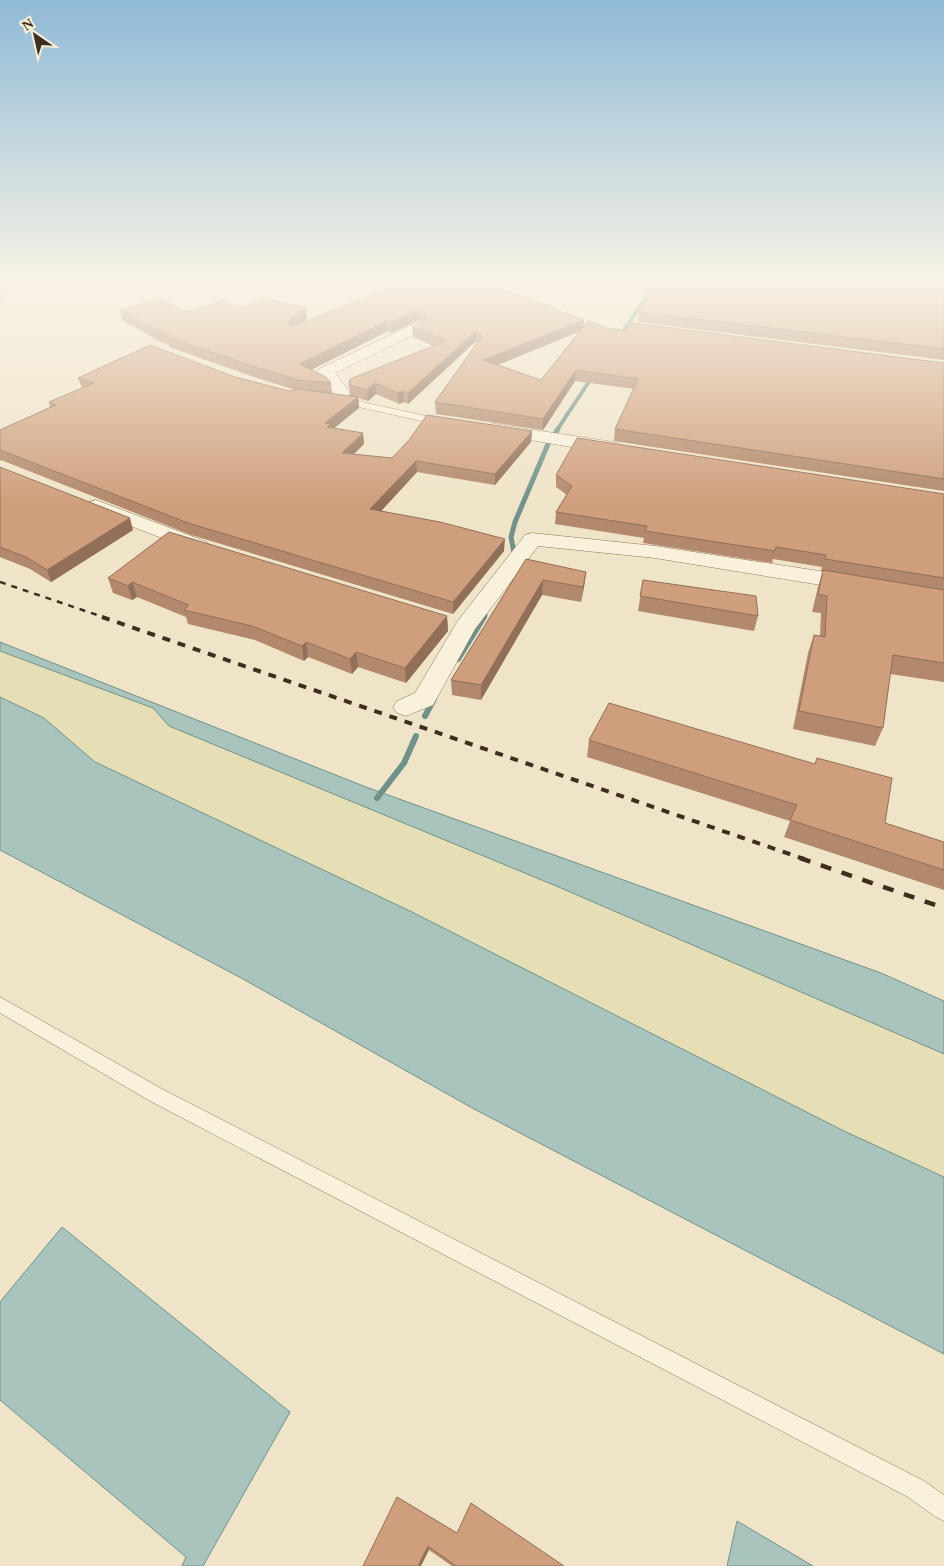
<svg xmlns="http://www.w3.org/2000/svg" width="944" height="1566" viewBox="0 0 944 1566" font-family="Georgia,serif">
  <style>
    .farmland { fill: #e6deb5 }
    .water { fill: #a9c4bc; stroke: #6f938a }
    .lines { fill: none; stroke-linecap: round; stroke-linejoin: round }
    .stream-far2 { stroke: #6f938a; stroke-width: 4 }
    .stream-far1 { stroke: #6f938a; stroke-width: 5 }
    .stream { stroke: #6f938a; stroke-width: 6 }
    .lane-casing { stroke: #8d765c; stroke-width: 1 }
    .street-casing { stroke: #8d765c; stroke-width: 1 }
    .path { stroke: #8d765c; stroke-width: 2; stroke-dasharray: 2 1; stroke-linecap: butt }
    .lane { fill: #faf1dc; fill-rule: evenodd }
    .street { fill: #faf1dc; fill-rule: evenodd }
    .rail-far2 { stroke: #3d2e20; stroke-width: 2.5; stroke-dasharray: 6 6; stroke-linecap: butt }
    .rail-far1 { stroke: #3d2e20; stroke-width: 4; stroke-dasharray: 8 8; stroke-linecap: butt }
    .rail { stroke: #3d2e20; stroke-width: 4.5; stroke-dasharray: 11 11; stroke-linecap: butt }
    .wall { fill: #b2896c; fill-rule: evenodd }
    .shaded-wall { fill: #916f58 }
    .building { fill: #cf9f7d; stroke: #916f58 }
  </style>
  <rect width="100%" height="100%" fill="#f0e4c8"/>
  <path class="farmland" d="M0,651L153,708L169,726L561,888L944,1054V1177L844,1131L412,912L95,762L44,718L0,697Z"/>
  <path class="water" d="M0,642L366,787L881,973L944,1001V1054L561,888L169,726L153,708L0,651Z
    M0,697L44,718L95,762L412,912L844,1131L944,1177V1354L474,1109L243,979L0,850Z
    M62,1227L290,1412L203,1566H182L186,1557L0,1400V1302Z
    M737,1521L813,1566H727Z"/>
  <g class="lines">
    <path class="stream-far2" d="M619,337L646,298
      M557,430L592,377"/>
    <path class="stream-far1" d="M515,558L511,537L515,522L548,444L558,429
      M483,618L485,615"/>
    <path class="stream" d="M458,659L484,617
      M425,716L434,699
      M377,798L404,763L416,736"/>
    <defs>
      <path id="lane" d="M339,397L426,416L430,419L426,422L336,402V398Z
        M0,997L162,1089L924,1481L944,1495V1521L936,1517L908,1497L150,1101L0,1013Z"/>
      <path id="street" d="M418,322L423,324L426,327L423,330L335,373L350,392L348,396H336L317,372L319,369Z
        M495,424L613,442L620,444L622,448L620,452L613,454L489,433L486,429L489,425Z
        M96,500L207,542L211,546L207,550L200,552L193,550L89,510L86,506L89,502Z
        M532,533L655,546L858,577L866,579L869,584L866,589L858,591L655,558L538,546L475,629L433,705L406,716L397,713L393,707L397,701L415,693L457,622L525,535Z"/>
    </defs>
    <use href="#lane" class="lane-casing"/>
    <use href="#street" class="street-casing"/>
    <path class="path" d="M0,299L13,283"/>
    <use href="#lane" class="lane"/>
    <use href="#street" class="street"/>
    <path class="rail-far2" d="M0,582L106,618"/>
    <path class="rail-far1" d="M102,617L804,859"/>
    <path class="rail" d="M800,858L944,908"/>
  </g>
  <path class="wall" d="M403,283H502L494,287L553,308L584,326L607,328L627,331L944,363V491L614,441L615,429L634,389L575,381L543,430L436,414L435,402L478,343L476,341L408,404L404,402L399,404L376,394L368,401L358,398L359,408L333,428L363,433L364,444L354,454L392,458L532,431L531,442L495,485L417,472L381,511L504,551L453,614L191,535L1,460L0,461V430L50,407L49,402L82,388L78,378L235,377L289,391L295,390L251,376L169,347V345L159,341L122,320L120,310L187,312L242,308H306L307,319L300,324ZM419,320L421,322L412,327L413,337L433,346L349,385L350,396L332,394L331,383L311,370L388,331L391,333ZM580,331L541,380L498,365Z
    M605,283H623L616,287Z
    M636,283H777L807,286L944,283V360L638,322L639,312L649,295Z
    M0,467L133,530L51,582L30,569L0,557Z
    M556,475L944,494V682L890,674L883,728L875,746L793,729L808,653L814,635L820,636L821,613L812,612L818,587L823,571H821L822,567L773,559L772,563L643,543L644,538L555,524L556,512L567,495L556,487Z
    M526,559L586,572L584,587L581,602L542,595L481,700L452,695L451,680Z
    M108,578L447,616L448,631L406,683L358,667L352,674L308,657L304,661L255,640L188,624L186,617L137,597L132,600L113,593Z
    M643,580L758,616L754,631L638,611Z
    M589,740L815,764L817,758L885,823L944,842V890L784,837L790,821L587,757Z
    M397,1497L457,1533L564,1566H452L429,1550Z"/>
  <path class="shaded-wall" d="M481,283H502L481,293Z
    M617,283H623L616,287Z
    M306,308L307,319L289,331L288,321Z
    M418,310L419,320L391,333V322Z
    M584,320L583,330L483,371V360Z
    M387,321L388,331L301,375L299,364Z
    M476,331V341L408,404V393Z
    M576,370L575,381L543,430V419Z
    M375,383L376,394L368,401L367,390Z
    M403,391L404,402L399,404L398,393Z
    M358,397L359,408L332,430V435L325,423Z
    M532,431L531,442L495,485V474Z
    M363,433L364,444L343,464L342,453Z
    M416,461L417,472L372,521L370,509Z
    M130,518L133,530L51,582L47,570Z
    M505,539L504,551L453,614V602Z
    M586,572L584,587L581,602L583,587Z
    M543,580L542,595L481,700V685Z
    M132,582L137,597L132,600L128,586Z
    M447,616L448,631L406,683L405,668Z
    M306,642L308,657L304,661L302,646Z
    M356,652L358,667L352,674L350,659Z
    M428,1546L429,1550L421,1566H418Z"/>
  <path class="building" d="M403,283H482L553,307L552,308L584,320L483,360L541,380L588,321L607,328L627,331L632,323L944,363V479L615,429L638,379L576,370L543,419L435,402L482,336L476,331L408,393L403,391L398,393L375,383L367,390L349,385L350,379L446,341L412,327L423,321L428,317L418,310L391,322L387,321L299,364L326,377L331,383L298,380L249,365L167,337L170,335L157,331L120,310L159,299L187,312L222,301L242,308L264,298L306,308L288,321L291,327Z
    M648,283H777L807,286L808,283H944V349L639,312L653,288Z
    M150,345L235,377L289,391L297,389L358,397L325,423L331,424L327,427L363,433L342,453L392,458L409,440L427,415L532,431L495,474L416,461L370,509L440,522L505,539L453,602L188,523L0,450V430L56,405L49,402L94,383L78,378Z
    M577,438L944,494V578L825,559L826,555L776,547L775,551L645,531L647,526L556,512L572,486L556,475Z
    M0,467L130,518L47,570L26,557L0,547Z
    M169,532L447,616L405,668L356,652L350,659L306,642L302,646L252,626L184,610L189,605L132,582L128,586L108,578Z
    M526,559L586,572L583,587L543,580L481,685L451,680Z
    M823,570L944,590V663L893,655L883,728L799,711L814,635L825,637L827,596L818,594Z
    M643,580L756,596L758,616L640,596Z
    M609,703L815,764L817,758L892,778L885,823L944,842V870L790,820L797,805L589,740Z
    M397,1497L457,1533L471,1503L564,1566H456L428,1546L418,1566H363Z"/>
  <linearGradient id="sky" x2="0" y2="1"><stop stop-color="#8fbad6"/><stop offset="0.56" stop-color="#f8f3e6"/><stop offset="1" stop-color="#f8f3e6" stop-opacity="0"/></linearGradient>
  <rect width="944" height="503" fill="url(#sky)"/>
  <g transform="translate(35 35) rotate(326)" stroke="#f7eed8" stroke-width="4" paint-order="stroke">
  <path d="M0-4L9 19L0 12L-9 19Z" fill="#3d2e20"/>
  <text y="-8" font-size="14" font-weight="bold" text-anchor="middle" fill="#3d2e20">N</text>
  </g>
</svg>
